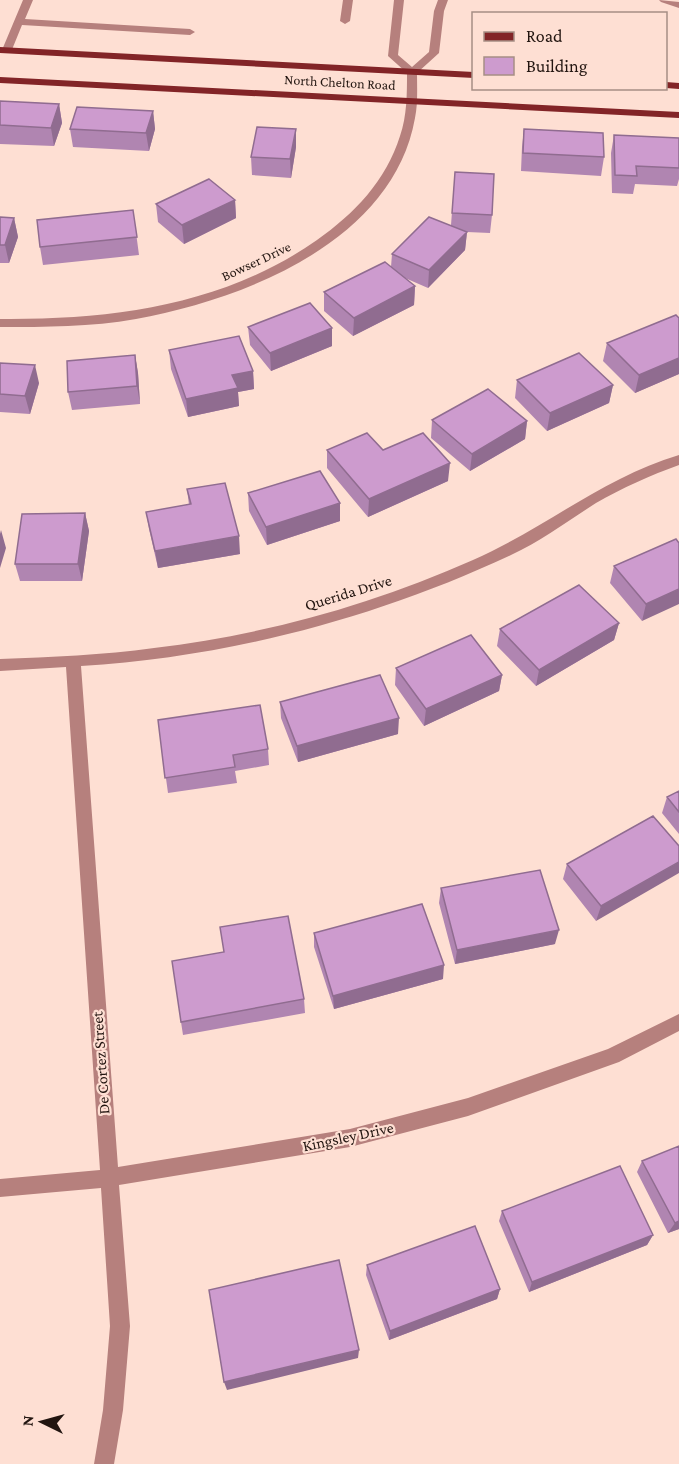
<svg xmlns="http://www.w3.org/2000/svg" width="679" height="1464" viewBox="0 0 679 1464" font-family="'Crimson Pro',serif">
  <style>
    .lines { fill: none; stroke-linecap: round; stroke-linejoin: round }
    .minor { fill: #b6807d; fill-rule: evenodd }
    .major { fill: #822427; fill-rule: evenodd }
    .wall { fill: #b085b1 }
    .shaded-wall { fill: #906c90 }
    .building { fill: #cd9bce; stroke: #906c90; stroke-width: 1.5 }
    .labels { text-anchor: middle; stroke-width: 4.5; stroke-linejoin: round; paint-order: stroke }
    .far-street-label { font-size: 14px; fill: #221510; stroke: #fedfd3 }
    .street-label { font-size: 16px; fill: #221510; stroke: #fedfd3 }
  </style>
  <rect width="100%" height="100%" fill="#fedfd3"/>
  <g class="lines">
    <path class="minor" d="M23,0H33L25,19L190,29L195,32L190,35L22,25L11,52H3L2,50Z
      M343,0H353L350,21L345,24L340,21Z
      M394,0H404L398,55L412,67L429,52L434,11L438,0H448L444,11L439,53L417,73C417,88 418,104 415,118C393,242 244,299 136,319C91,327 45,327 0,327V319C111,320 223,306 317,240C354,214 386,181 400,136C407,116 407,94 407,73L388,56Z
      M659,0L679,2V8L661,2Z
      M679,455V465C651,475 622,488 596,503C568,521 541,541 511,555C376,618 229,657 81,666L118,1167L350,1129L468,1098L608,1049L679,1014V1031L619,1062L468,1116L350,1147L119,1185L130,1326L123,1410L114,1464H94L103,1410L110,1326L101,1188L0,1197V1179L100,1170L66,667L0,671V659C51,657 103,655 154,648C263,635 372,605 473,560C544,529 604,477 679,455Z"/>
    <path class="major" d="M0,47L474,72V78L0,53Z
      M0,77L679,112V118L0,83Z
      M666,82L679,83V89L666,88Z"/>
  </g>
  <path class="wall" d="M0,101L59,104L62,123L54,146L0,144Z
    M153,111L155,129L149,151L73,147L70,129Z
    M524,129L604,157L601,176L521,171L522,147Z
    M614,135L679,138V179L677,186L635,184L633,194L612,193L611,153Z
    M296,147L291,178L252,175L251,157Z
    M455,172L492,215L490,233L467,232L465,250L428,288L405,278L415,286L414,305L353,336L324,311V292L391,267L392,254L451,225Z
    M235,200L236,218L184,244L158,222L156,204Z
    M133,210L139,255L43,265L40,247Z
    M0,217L14,218L18,237L9,263H0Z
    M679,318V374L635,393L603,361L607,343Z
    M248,327L332,328V346L271,371L250,345Z
    M169,350L253,371L254,389L238,392L239,406L188,417L171,369Z
    M135,355L138,373L140,404L72,410L68,392Z
    M0,363L39,383L30,414L0,412Z
    M517,380L613,385L609,403L547,431L515,398Z
    M432,420L527,421L525,439L470,471L431,438Z
    M327,450H383L448,481L368,517L327,468Z
    M187,489L240,554L158,568L149,529L146,512L189,505Z
    M248,493L340,521L267,545L249,511Z
    M85,513L89,531L82,581H20L15,564Z
    M679,543L642,621L610,583L614,566Z
    M619,623L614,640L536,686L497,646L500,629Z
    M396,668L502,675L499,691L424,726L395,685Z
    M280,702L398,734L298,762L281,718Z
    M158,720L268,749L269,765L235,771L237,783L168,793Z
    M679,791V834L662,813L667,797Z
    M653,816L596,921L563,879L567,864Z
    M441,888L555,944L455,964L439,903Z
    M314,933L443,979L334,1009L314,947Z
    M224,952L304,999L305,1013L183,1035L181,1022Z
    M642,1161L679,1229L668,1233L637,1172Z
    M502,1211L653,1235L647,1245L529,1292L499,1221Z
    M367,1265L500,1289L497,1299L389,1340L366,1275Z"/>
  <path class="shaded-wall" d="M59,104L62,123L54,146L51,128Z
    M153,111L155,129L149,151L146,133Z
    M296,129V147L291,178L290,159Z
    M235,200L236,218L184,244L182,225Z
    M14,218L18,237L9,263L5,245Z
    M467,232L465,250L428,288L429,270Z
    M415,286L414,305L353,336L354,318Z
    M332,328V346L271,371L270,353Z
    M135,355L138,373L140,404L137,386Z
    M679,358V374L635,393L639,375Z
    M35,365L39,383L30,414L25,396Z
    M253,371L254,389L238,392L239,406L188,417L186,399L232,375Z
    M613,385L609,403L547,431L550,413Z
    M527,421L525,439L470,471L472,454Z
    M450,463L448,481L368,517L369,499Z
    M340,503V521L267,545L266,527Z
    M85,513L89,531L82,581L78,564Z
    M1,530L6,548L0,568V534Z
    M239,536L240,554L158,568L155,551Z
    M679,589V604L642,621L646,604Z
    M619,623L614,640L536,686L539,670Z
    M502,675L499,691L424,726L426,709Z
    M399,718L398,734L298,762L297,746Z
    M679,862V873L596,921L601,906Z
    M559,930L555,944L455,964L457,950Z
    M444,965L443,979L334,1009L333,996Z
    M679,1221V1229L668,1233L675,1223Z
    M653,1235L647,1245L529,1292L532,1282Z
    M500,1289L497,1299L389,1340L390,1331Z
    M359,1350L358,1358L227,1390L224,1382Z"/>
  <path class="building" d="M0,101L59,104L51,128L0,125Z
    M77,107L153,111L146,133L70,129Z
    M257,127L296,129L290,159L251,157Z
    M524,129L603,133L604,157L523,153Z
    M614,135L679,138V168L636,166L637,176L615,175Z
    M455,172L494,174L492,215L452,213Z
    M209,179L235,200L182,225L156,204Z
    M133,210L137,237L40,247L37,220Z
    M0,217L14,218L5,245H0Z
    M429,217L467,232L429,270L392,254Z
    M385,262L415,286L354,318L324,292Z
    M310,303L332,328L270,353L248,327Z
    M676,315L679,318V358L639,375L607,343Z
    M239,336L253,371L232,375L238,388L186,399L169,350Z
    M579,353L613,385L550,413L517,380Z
    M135,355L137,386L68,392L67,361Z
    M0,363L35,365L25,396L0,394Z
    M488,389L527,421L472,454L432,420Z
    M367,433L383,450L423,433L450,463L369,499L327,450Z
    M320,471L340,503L266,527L248,493Z
    M225,483L239,536L155,551L146,512L191,504L187,489Z
    M85,513L78,564H15L22,514Z
    M676,539L679,543V589L646,604L614,566Z
    M579,585L619,623L539,670L500,629Z
    M471,635L502,675L426,709L396,668Z
    M380,675L399,718L297,746L280,702Z
    M260,705L268,749L233,755L235,767L165,778L158,720Z
    M679,791V812L667,797Z
    M653,816L679,846V862L601,906L567,864Z
    M540,870L559,930L457,950L441,888Z
    M422,904L444,965L333,996L314,933Z
    M288,916L304,999L181,1022L172,961L224,952L220,927Z
    M679,1146V1221L675,1223L642,1161Z
    M620,1166L653,1235L532,1282L502,1211Z
    M475,1226L500,1289L390,1331L367,1265Z
    M339,1260L359,1350L224,1382L209,1290Z"/>
  <g class="labels">
    <g class="far-street-label">
      <text transform="translate(340 82) rotate(3)" y="5">North Chelton Road</text>
      <text transform="translate(256 261) rotate(-25)" y="5">Bowser Drive</text>
    </g>
    <g class="street-label">
      <text transform="translate(348 592) rotate(-17)" y="6">Querida Drive</text>
      <text transform="translate(100 1063) rotate(-94)" y="6">De Cortez Street</text>
      <text transform="translate(348 1136) rotate(-12)" y="6">Kingsley Drive</text>
    </g>
  </g>
  <rect x="472" y="12" width="195" height="78" fill="#fedfd3" stroke="#a68e85" stroke-width="1.5"/>
  <rect x="484" y="32" width="30" height="9" fill="#822427" stroke="#a68e85" stroke-width="1.5"/>
  <text x="526" y="42" font-size="18" fill="#221510">Road</text>
  <rect x="484" y="57" width="30" height="18" fill="#cd9bce" stroke="#a68e85" stroke-width="1.5"/>
  <text x="526" y="72" font-size="18" fill="#221510">Building</text>
  <g transform="translate(42 1422) rotate(275)" stroke="#fedfd3" stroke-width="4.5" paint-order="stroke">
  <path d="M0-4.5L10 22L0 15L-10 22Z" fill="#221510"/>
  <text y="-9" font-size="16" font-weight="bold" text-anchor="middle" fill="#221510">N</text>
  </g>
</svg>
